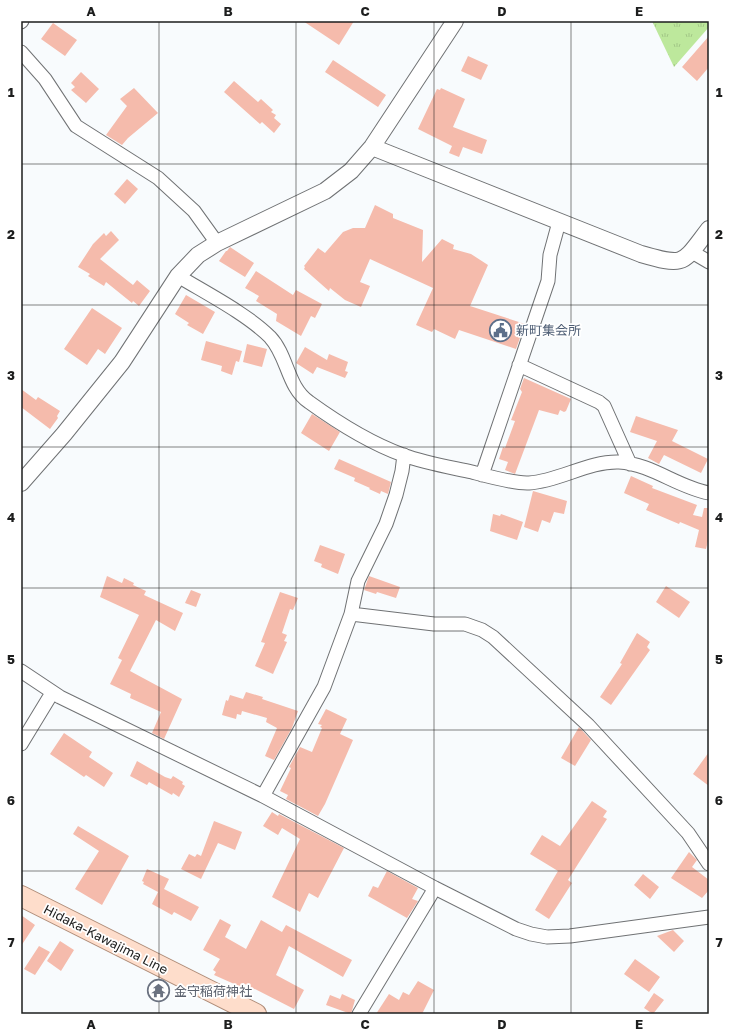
<svg xmlns="http://www.w3.org/2000/svg" width="730" height="1035" viewBox="0 0 730 1035" font-family="'Golos Text','Noto Sans JP',sans-serif">
  <style>
    .park { fill: url(#park-tufts) }
    .building { fill: #f5bbac }
    .lines { fill: none; stroke-linecap: round; stroke-linejoin: round }
    .minor-casing { stroke: #707274; stroke-width: 15 }
    .tertiary-casing { stroke: #707274; stroke-width: 18 }
    .primary-casing { stroke: #af8c78; stroke-width: 22 }
    .minor { stroke: #fff; stroke-width: 13 }
    .tertiary { stroke: #fff; stroke-width: 16 }
    .primary { stroke: #feddcb; stroke-width: 20 }
    .grid { fill: none; stroke: #1d1e1e; stroke-width: 1; stroke-opacity: 0.55 }
    .labels { text-anchor: middle; stroke-width: 3.5; stroke-linejoin: round; paint-order: stroke }
    .service-label { font-size: 13px; fill: #4e5e75; stroke: #fff; text-anchor: start }
    .street-label { font-size: 13px; fill: #1d1e1e; stroke: #fff }
    .worship-label { font-size: 13px; fill: #5b616d; stroke: #fff; text-anchor: start }
    .neatline { fill: none; stroke: #1d1e1e; stroke-width: 1.5 }
    .grid-label { font-size: 13px; text-anchor: middle; font-weight: bold; fill: #1d1e1e }
  </style>
  <defs>
    <pattern id="park-tufts" width="24" height="20" patternUnits="userSpaceOnUse"><rect width="24" height="20" fill="#bde89c"/><path d="M3 7l-1-3M5 7V3M7 7l1-3M15 17l-1-3M17 17v-4M19 17l1-3" fill="none" stroke="#a2c786"/></pattern>
  </defs>
  <rect width="100%" height="100%" fill="#f8fbfd"/>
  <path class="park" d="M652,21H709V27L674,67Z"/>
  <path class="building" d="M303,21H354L339,45Z
    M53,23L77,40L65,56L41,39Z
    M709,36V67L697,81L682,67Z
    M468,56L488,65L481,80L461,71Z
    M333,60L386,95L378,107L325,72Z
    M81,72L99,89L86,103L71,90L75,87L71,83Z
    M234,81L258,102L261,99L273,110L271,112L276,115L274,118L281,124L274,133L262,122L260,124L224,92Z
    M134,88L158,113L128,138L122,145L106,135L127,106L120,99Z
    M441,88L465,99L453,127L487,140L482,154L463,147L459,157L449,153L452,146L418,129L437,89L440,90Z
    M127,179L138,189L125,204L114,194Z
    M375,205L393,214V218L423,230L422,262L442,239L454,245L453,249L471,254L488,265L470,306L525,324L516,349L459,330L455,339L434,329L432,332L416,325L433,288L370,259L360,282L370,286L361,307L345,300L330,288L329,291L304,269L305,267L304,266L318,248L325,253L343,232L353,228H365Z
    M111,231L119,240L100,259L133,285L137,280L150,291L139,306L133,301L132,303L106,282L104,286L88,276L90,274L78,267L93,244L104,233L106,236Z
    M230,247L254,263L245,277L219,261L226,251H227Z
    M256,271L293,295L296,290L322,304L315,318L311,316L301,336L276,321L277,314L256,301L259,296L245,288Z
    M186,295L215,312L203,334L187,325L189,323L175,314Z
    M92,308L122,328L105,354L98,349L87,365L64,349Z
    M206,341L242,351L239,362L236,361L232,375L221,371L222,366L201,360Z
    M247,344L267,349L262,367L243,362Z
    M305,347L327,360L329,354L348,362L345,371L348,372L345,378L317,367L313,374L296,363Z
    M524,378L571,399L566,411L564,412L560,410L558,415L539,410L515,474L505,470L508,462L499,459L503,447L505,448L515,421L511,420L522,392L520,389Z
    M21,389L36,400L38,397L60,411L57,416L58,418L50,429L21,407Z
    M312,414L340,432L329,451L301,433Z
    M636,416L678,430L672,441L708,459L701,473L664,455L659,464L648,458L657,441L630,432Z
    M339,459L391,482L388,494L381,491L380,494L369,489L370,488L354,481L355,478L334,469Z
    M631,476L653,486L652,488L697,505L693,515L702,517L704,508H709V537L706,549L695,547L699,530L680,522L679,524L646,510L649,504L624,493Z
    M533,491L567,501L564,514L554,512L550,523L542,520L538,532L524,527Z
    M493,514L500,516L501,514L523,522L517,540L490,531Z
    M320,545L345,554L338,574L321,567L322,564L314,561Z
    M107,576L122,583L124,578L134,583L133,585L146,591L144,595L183,613L175,631L156,620L130,671L182,699L164,739L152,733L161,712L130,698L131,694L110,684L122,660L118,658L139,615L100,597Z
    M369,576L400,587L396,598L377,592L376,594L364,590Z
    M666,586L690,602L679,618L656,602Z
    M191,590L201,594L196,607L185,603Z
    M280,592L298,598L293,610L290,609L282,633L287,635L284,641L287,642L273,674L255,666L265,643L261,642Z
    M637,633L650,642L647,647L650,650L611,705L600,697L622,664L620,663Z
    M246,692L263,697L262,699L298,711L292,728L274,760L265,756L277,728L266,722L267,718L242,711L241,715L237,714L236,719L222,715L226,700L228,701L230,695L243,699Z
    M326,709L347,719L340,734L353,740L325,804L318,816L286,799L288,795L280,791L291,768L289,767L300,747L312,752L322,728L320,727L322,725L318,724Z
    M579,727L591,740L575,766L561,758Z
    M64,733L92,752L89,757L113,773L104,787L86,775L84,777L50,754Z
    M709,752V786L693,774Z
    M137,761L165,777L171,779L173,776L183,782L182,784L185,786L179,797L173,793L172,795L149,782L147,785L130,776Z
    M592,801L607,811L603,817L607,819L578,864L568,880L572,883L549,919L535,910L558,871L530,854L542,835L560,846Z
    M272,812L278,816L279,814L344,848L318,898L309,893L300,912L272,897L300,839L282,828L278,835L263,826Z
    M214,821L242,832L235,850L218,843L201,879L181,869L189,854L195,857L197,854L201,856Z
    M78,826L129,856L102,905L75,889L99,851L73,834Z
    M689,852L697,860L692,867L709,880V890L702,898L671,878Z
    M147,869L169,879L164,889L199,907L191,921L174,912L172,915L152,904L158,892L143,884L144,882L142,881Z
    M387,871L418,888L412,899L418,901L407,918L368,896L373,886L378,888Z
    M643,874L659,887L650,899L634,885Z
    M21,915L35,925L21,946Z
    M220,919L231,925L225,937L246,949L261,920L282,932L286,925L352,960L343,977L289,946L276,975L304,990L294,1009L243,983L241,987L214,975L216,972L213,970L220,959L203,950Z
    M673,930L684,941L674,952L657,936Z
    M60,941L74,950L61,971L47,961Z
    M39,946L50,952L35,975L24,969Z
    M635,959L660,977L649,992L624,974Z
    M418,981L434,990L422,1014H376L389,994L399,1000L403,992L409,995Z
    M654,993L664,1000L653,1014L644,1008Z
    M342,994L355,1000L351,1014L326,1005L330,995L340,999Z"/>
  <g class="lines">
    <defs>
      <path id="minor" d="M21,22L22,21
        M21,52L45,79L76,126L158,178L194,211L217,243
        M692,252L709,262
        M178,276C206,293 247,314 270,337C288,356 287,387 309,402C338,423 370,443 403,455C425,463 449,467 472,472C487,476 515,484 529,483C560,481 588,461 619,462C652,464 677,487 709,493
        M519,365L599,402L604,406L630,464
        M482,475L548,281L550,255L559,222
        M351,614L434,624H465L482,630L493,637L588,725L688,833L709,864
        M21,671L60,697L263,796L435,888L516,929L531,934L547,937L570,936L709,917
        M21,744L52,693
        M263,796L324,687L351,614L358,581L386,524L396,495L402,471L404,455
        M359,1014L435,888"/>
      <path id="tertiary" d="M372,147L641,254C686,267 682,264 709,229
        M21,483L64,434L122,362L178,276L198,255L217,243L325,191L351,171L372,147L455,21"/>
      <path id="primary" d="M21,896L256,1014"/>
    </defs>
    <use href="#minor" class="minor-casing"/>
    <use href="#tertiary" class="tertiary-casing"/>
    <use href="#primary" class="primary-casing"/>
    <use href="#minor" class="minor"/>
    <use href="#tertiary" class="tertiary"/>
    <use href="#primary" class="primary"/>
  </g>
  <path class="grid" d="M159,21V1014M296,21V1014M434,21V1014M571,21V1014M21,164H709M21,305H709M21,447H709M21,588H709M21,730H709M21,871H709"/>
  <defs>
    <symbol id="civic-ring" viewBox="-11 -11 22 22"><circle r="9.5" fill="#fff" stroke="#5c6f8a" stroke-width="1.5"/><path d="M-.6-6.5H3V-4.5H.6V-3L4-1V1h2V6H-6V1h2V-1L-.6-3ZM-1.2 2.5V6h2.4V2.5Z" fill="#5c6f8a"/></symbol>
    <symbol id="temple-ring" viewBox="-11 -11 22 22"><circle r="9.5" fill="#fff" stroke="#6b7280" stroke-width="1.5"/><path d="M0-6L5-2H3V0L6.5 2.5H4V6H1.5V3h-3V6H-4V2.5H-6.5L-3 0V-2H-5Z" fill="#6b7280"/></symbol>
  </defs>
  <g fill-rule="evenodd">
    <use href="#civic-ring" x="488" y="318" width="25" height="25"/>
    <use href="#temple-ring" x="146" y="978" width="25" height="25"/>
  </g>
  <g class="labels">
    <g class="service-label">
      <text x="516" y="335">新町集会所</text>
    </g>
    <g class="street-label">
      <text transform="translate(106 939) rotate(27)" y="5">Hidaka-Kawajima Line</text>
    </g>
    <g class="worship-label">
      <text x="174" y="996">金守稲荷神社</text>
    </g>
  </g>
  <rect width="730" height="1035" fill="none" stroke="#ffffff" stroke-width="44"/>
  <rect x="22" y="22" width="686" height="991" class="neatline"/>
  <g class="grid-label">
    <text x="91" y="16">A</text>
    <text x="228" y="16">B</text>
    <text x="365" y="16">C</text>
    <text x="502" y="16">D</text>
    <text x="639" y="16">E</text>
    <text x="11" y="97">1</text>
    <text x="719" y="97">1</text>
    <text x="11" y="239">2</text>
    <text x="719" y="239">2</text>
    <text x="11" y="380">3</text>
    <text x="719" y="380">3</text>
    <text x="11" y="522">4</text>
    <text x="719" y="522">4</text>
    <text x="11" y="664">5</text>
    <text x="719" y="664">5</text>
    <text x="11" y="805">6</text>
    <text x="719" y="805">6</text>
    <text x="11" y="947">7</text>
    <text x="719" y="947">7</text>
    <text x="91" y="1029">A</text>
    <text x="228" y="1029">B</text>
    <text x="365" y="1029">C</text>
    <text x="502" y="1029">D</text>
    <text x="639" y="1029">E</text>
  </g>
</svg>
